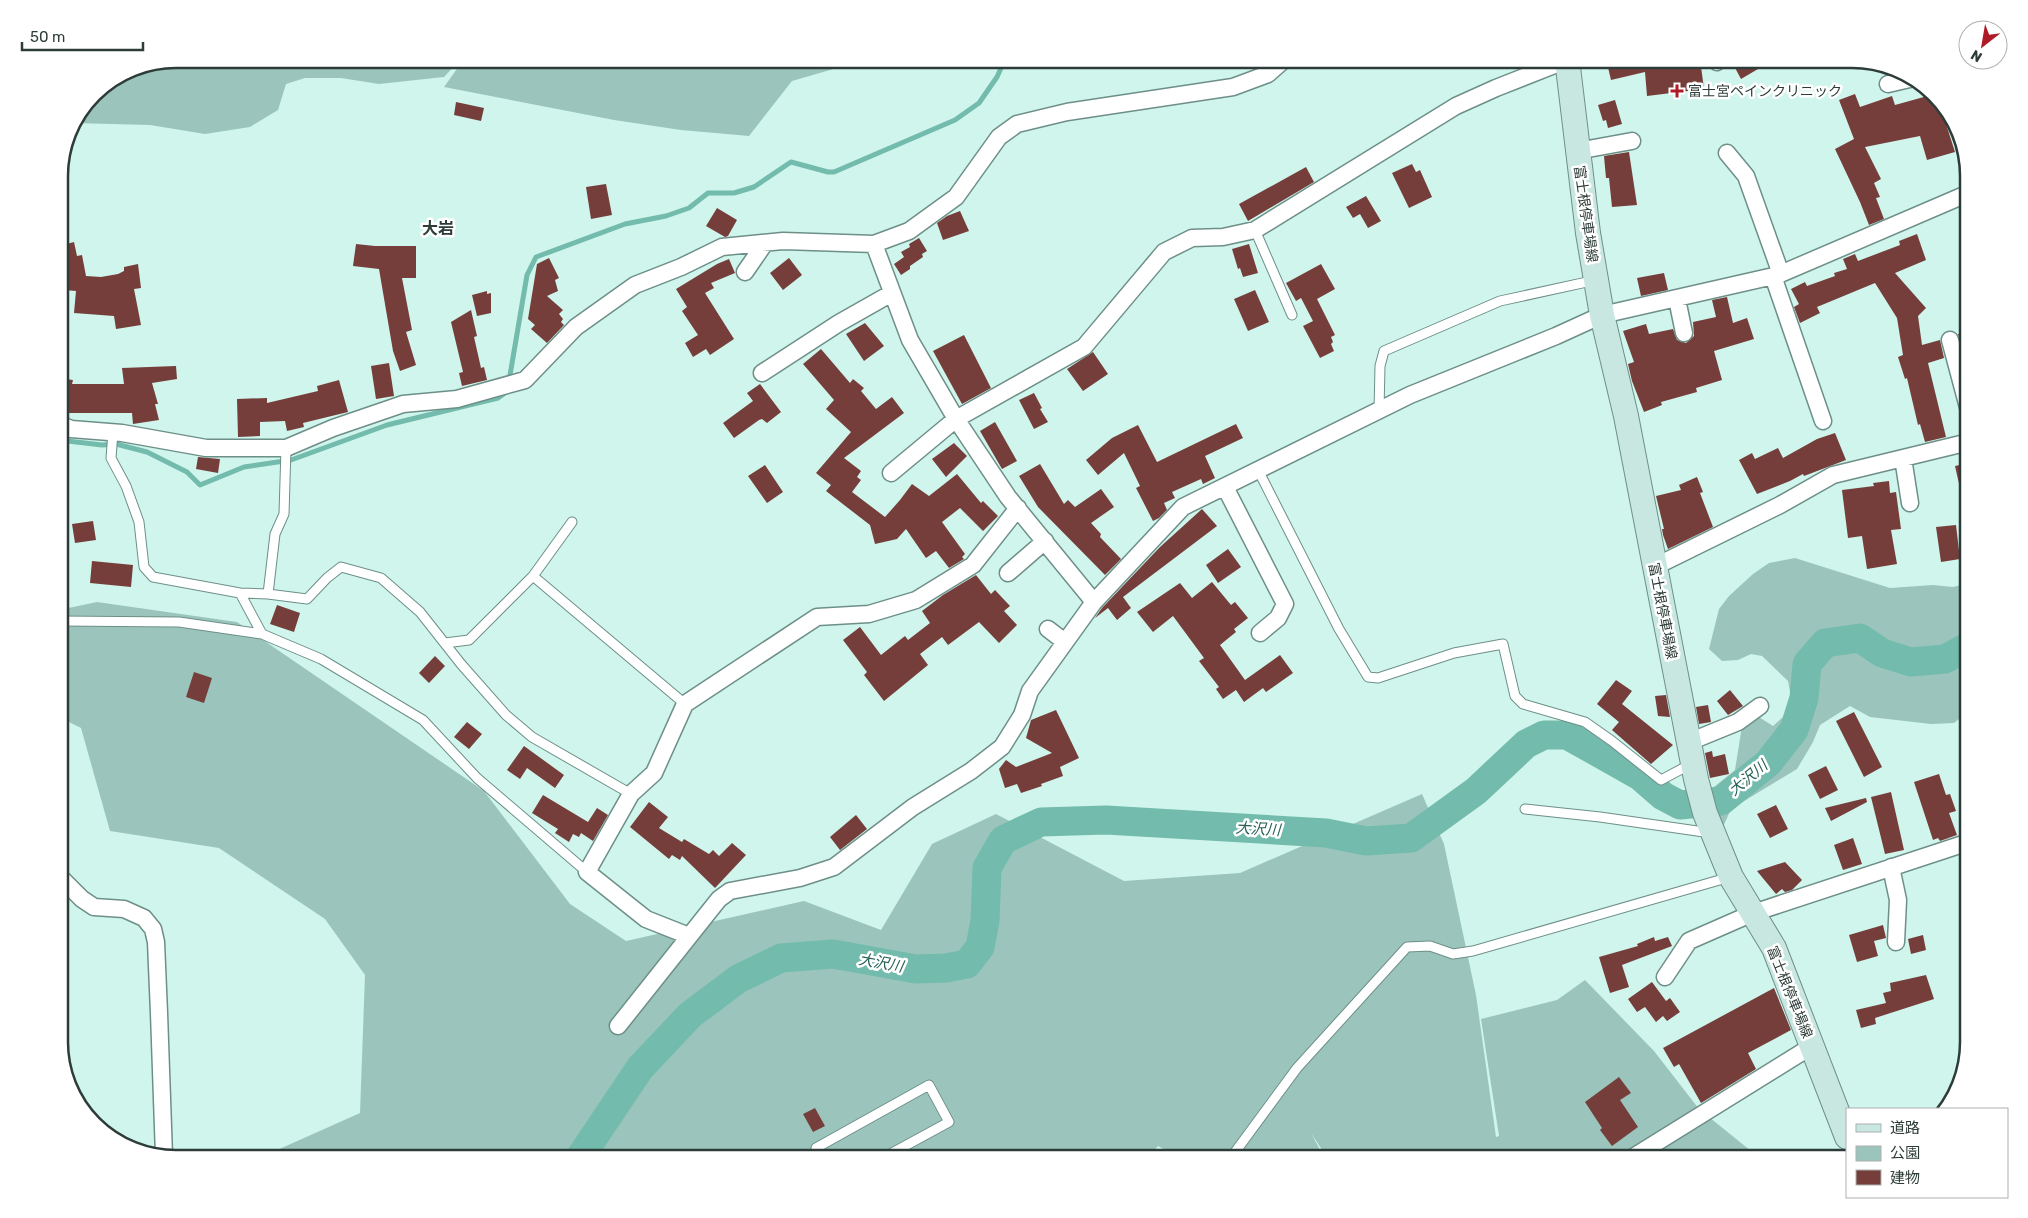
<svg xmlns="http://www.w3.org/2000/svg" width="2028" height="1218" viewBox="0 0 2028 1218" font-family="Rubik,'Noto Sans JP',sans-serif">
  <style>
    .green { fill: #9bc5bc }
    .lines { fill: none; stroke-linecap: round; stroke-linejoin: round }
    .stream { stroke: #73bbac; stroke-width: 5 }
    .river { stroke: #73bbac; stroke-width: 29 }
    .building { fill: #753e3b }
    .service-casing { stroke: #6d8f88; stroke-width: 11 }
    .minor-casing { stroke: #6d8f88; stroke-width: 19 }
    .secondary-casing { stroke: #6d8f88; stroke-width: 26 }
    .service { stroke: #fff; stroke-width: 9 }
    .minor { stroke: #fff; stroke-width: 16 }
    .secondary { stroke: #c8e7e1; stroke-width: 24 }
    .poi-dot { fill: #ae1b26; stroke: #fff; stroke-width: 2 }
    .labels { text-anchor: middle; stroke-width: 5; stroke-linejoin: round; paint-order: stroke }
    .poi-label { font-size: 14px; fill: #2d3c38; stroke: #fff; text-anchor: start }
    .street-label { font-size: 14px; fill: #2d3c38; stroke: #fff }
    .water-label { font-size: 15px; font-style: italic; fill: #256055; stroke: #fff }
    .quarter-label { font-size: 16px; font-weight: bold; fill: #2d3c38; stroke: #fff }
    .rim { fill: none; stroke: #2d3c38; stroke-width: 2.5 }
  </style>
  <rect width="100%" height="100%" fill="#d0f5ec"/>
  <path class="green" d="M176,59H461L444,77L379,84L341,78H305L286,84L278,110L250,127L205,134L150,125L73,123L93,93L131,68Z
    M464,59H868L792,81L749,136L681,130L614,120L444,87Z
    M1795,558L1890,588L1933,585L1953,587L1969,583V711L1954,723L1931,724L1870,717L1850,706L1820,725L1813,742L1797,769L1731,809L1723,827L1699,799L1735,770L1742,726L1751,712L1773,726L1793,708L1788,681L1762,656L1751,654L1738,660L1722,661L1709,649L1719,609L1729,596L1753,574L1769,563Z
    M97,602L237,622L484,791L570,904L626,941L804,901L881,930L932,844L996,814L1124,881L1240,873L1422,794L1444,844L1476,995L1496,1137L1499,1136L1481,1019L1557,1000L1585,980L1654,1051L1699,1109L1761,1159H1328L1311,1133L1325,1159H1183L1158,1146L1146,1159H257L360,1113L365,975L325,919L219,848L110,831L81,728L59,717V610Z"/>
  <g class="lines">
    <path class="stream" d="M1077,59L1086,64L1137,59
      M509,381L527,275L536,257L625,224L666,216L689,208L708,193H734L754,187L791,162L828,172H834L955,120L979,103L997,77L1005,59
      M59,440L102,445L116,444L147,452L187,472L200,485L244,467L291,460L387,425L498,398L505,393L506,389"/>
    <path class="river" d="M579,1159L640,1068L690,1015L738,979L781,958L833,954L916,969L946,968L967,964L980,947L985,921L987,868L1003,840L1041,822L1106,820L1326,833L1366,841L1411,838L1476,791L1526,744L1544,735H1567L1640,776L1663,796L1680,805L1721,801L1768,763L1794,730L1804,698L1807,664L1825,643L1860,638L1882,653L1911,662L1945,659L1969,646"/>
  </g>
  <path class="building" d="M1606,59H1700L1704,89L1647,96L1645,72L1611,80Z
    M1742,59H1775L1741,79L1733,64Z
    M1855,94L1860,107L1892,96L1895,105L1931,95L1939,102L1955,152L1927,160L1920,136L1865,147L1881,179L1874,183L1880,197L1876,198L1884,219L1869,225L1860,202L1835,149L1854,139L1839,100Z
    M1615,100L1622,124L1608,128L1606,120L1603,121L1598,105Z
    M456,102L484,108L481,121L454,115Z
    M1629,152L1637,205L1612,207L1609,178H1606L1604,156Z
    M1412,164L1416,172L1420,170L1432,197L1409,208L1392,173Z
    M1306,167L1314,182L1248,221L1239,204Z
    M606,184L612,215L591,219L586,187Z
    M1366,196L1381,221L1368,228L1360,214L1353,218L1346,207Z
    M717,208L737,220L728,236L725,237L706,226Z
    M960,211L969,231L943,240L937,223L947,216Z
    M1917,234L1926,260L1895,273L1926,308L1918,316L1922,345L1940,340L1944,358L1928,363L1946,437L1925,442L1920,424L1918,425L1907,378L1905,379L1898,357L1903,355L1897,318L1875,283L1817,307L1820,313L1800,323L1794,307L1799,304L1791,289L1805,282L1807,286L1835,276L1834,273L1847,269L1843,259L1855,254L1858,261L1900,245L1899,241Z
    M919,238L927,251L922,254L923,257L910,266V269L901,275L894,264L904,257L901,252L910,247L909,244Z
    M74,242L77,256L82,255L86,276L101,277L118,274L124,271V267L138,264L141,288L134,289L141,325L116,329L114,316L74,313L76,291L64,290L59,260V246Z
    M356,244L375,246H416V278H402L412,330L406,332L416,365L400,371L393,351L379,269L353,266Z
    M1249,244L1258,273L1243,277L1240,268L1238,269L1232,249Z
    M549,258L559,278L555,280L558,291L547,296L563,310L559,314L563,319L561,322L564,325L547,343L531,329L535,325L528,319L537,264Z
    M789,258L802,275L783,290L770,273Z
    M729,259L735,273L711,283L714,288L705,293L734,339L710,355L706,349L693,357L685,343L698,335L682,311L687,307L676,289L717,264Z
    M1321,264L1335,289L1317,299L1335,335L1331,337L1333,342L1331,344L1334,351L1320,358L1303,326L1313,321L1301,298L1296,301L1286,283Z
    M1664,273L1668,290L1641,296L1637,278Z
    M1255,290L1269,322L1248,331L1234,299Z
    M487,291V294L491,293V313L477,316L472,295Z
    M1727,297L1733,323L1747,318L1754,339L1714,351L1722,380L1696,388L1697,392L1661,402L1662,405L1644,412L1632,381L1628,364L1634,362L1623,331L1646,324L1649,334L1673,329L1677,340L1686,343L1694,336L1693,322L1716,317L1712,300Z
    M471,310L477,336L474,337L481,368L484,367L487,380L462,386L459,373L463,372L451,322Z
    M865,323L884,346L864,361L846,334Z
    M1969,331V351L1964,353L1958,334Z
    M964,335L991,388L962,404L933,351Z
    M821,349L850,383L853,379L864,388L861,391L876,409L892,397L904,413L844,458L861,471L857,477L861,480L852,492L885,517L900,500L912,484L929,496L957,474L981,503L983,501L998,516L983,531L960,508L942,522L965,554L962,557L964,559L949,568L936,551L926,558L906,529L897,539L875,544L870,525L826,491L831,485L816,473L851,432L826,409L834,400L803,364Z
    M1093,352L1108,374L1083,391L1067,369Z
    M389,363L394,396L376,399L371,366Z
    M176,366L177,379L152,383L158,404H155L159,420L133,424L132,413H59V378L73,380L72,384H124L122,368Z
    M339,380L348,412L303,423L304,427L287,431L285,421L260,422V436L238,437L237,399L267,398V403L318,391L317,386Z
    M760,384L781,412L767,423L762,419L759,420L734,438L723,423L753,401L747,393Z
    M1034,393L1042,408L1040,409L1048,422L1034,429L1019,400Z
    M995,422L1017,461L1002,469L980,431Z
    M1236,424L1243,438L1205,456L1215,478L1203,484L1201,479L1172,492L1175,498L1164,503L1167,510L1159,518L1153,521L1136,488L1140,486L1124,453L1098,475L1086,460L1112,438L1138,425L1157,462Z
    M1835,433L1846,460L1804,476L1803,474L1790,481L1757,494L1739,460L1752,453L1755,459L1778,448L1783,458L1817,439Z
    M954,443L967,456L946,477L932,459Z
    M198,457L220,459L218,473L196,469Z
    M1969,463V506H1964L1955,466Z
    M1040,464L1064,504L1068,500L1075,507L1101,489L1114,507L1091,523L1101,534L1100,537L1121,559L1105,575L1038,507L1019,476Z
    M765,465L783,492L767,503L748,476Z
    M1697,477L1703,492L1700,493L1713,527L1668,549L1663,535L1662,529H1664L1656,496L1681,490L1679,485Z
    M1889,481L1890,493L1896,492L1901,529L1891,530L1897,564L1867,569L1862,536L1848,538L1842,490L1874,486L1873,483Z
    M1202,509L1217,526L1123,597L1131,608L1117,620L1108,608L1095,618L1102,608L1160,547Z
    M93,521L96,540L75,543L72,524Z
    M1956,525L1960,559L1941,562L1936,527Z
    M1228,549L1241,567L1218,583L1206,565Z
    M92,561L133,565L131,587L90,583Z
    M976,575L991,594L995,590L1010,606L1004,611L1017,625L999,643L979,622L948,645L942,637L920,654L928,665L884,701L864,675L867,672L843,640L860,627L881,655L905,636L908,640L930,623L922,611L943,595Z
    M1212,582L1231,605L1235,602L1248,618L1234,629L1236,632L1220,645L1245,680L1280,655L1293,673L1266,692L1263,688L1244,702L1236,690L1223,699L1216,689L1219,687L1199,661L1204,658L1173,616L1153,632L1137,612L1180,583L1192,598Z
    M277,605L300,613L294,632L270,624Z
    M435,656L445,666L429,683L419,673Z
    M194,672L212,678L204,703L186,697Z
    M1616,680L1632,691L1622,704L1673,745L1651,764L1612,730L1619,722L1597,704Z
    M1730,690L1743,706L1728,715L1717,701Z
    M1666,695L1670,717L1658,716L1655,696Z
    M1708,705L1711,722L1699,724L1696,707Z
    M1056,710L1079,758L1060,767L1063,776L1041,784L1042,786L1021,793L1017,784L1005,788L999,769L1006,760L1016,767L1052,753L1026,738L1031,720Z
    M1854,712L1882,767L1864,777L1836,721Z
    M467,722L482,734L469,749L454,737Z
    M524,746L564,775L555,788L527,768L520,779L507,770Z
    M1712,751L1713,757L1725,754L1729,774L1710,778L1705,753Z
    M1826,766L1838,790L1820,799L1808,775Z
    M1939,774L1946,795L1950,794L1956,811L1949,813L1957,835L1940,841L1938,838L1933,840L1914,782Z
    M1891,792L1904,850L1885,854L1871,797Z
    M543,795L588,822L597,808L608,815L593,841L581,833L579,837L573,834L569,842L555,833L558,829L532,813Z
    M1866,798L1867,802L1831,821L1825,808Z
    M649,802L668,817L659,828L682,842L684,839L709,854L713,850L719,856L732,843L746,855L715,888L682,856L680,860L672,855L669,859L630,827Z
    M1776,805L1788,829L1770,838L1757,814Z
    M856,815L867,829L840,850L830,837Z
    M1853,838L1862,864L1843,870L1834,845Z
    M1785,862L1802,880L1792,890L1785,892L1782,889L1776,894L1757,871Z
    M1883,925L1886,938L1874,941L1878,956L1857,962L1849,935Z
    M1923,935L1926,950L1911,954L1908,939Z
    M1654,937L1655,941L1668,937L1672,946L1622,965L1629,987L1610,993L1599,957L1638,946L1637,944Z
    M1926,975L1934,999L1875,1018L1876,1024L1861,1028L1856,1010L1886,1003L1883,993L1891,991L1890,983Z
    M1652,982L1666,1001L1670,998L1680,1012L1667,1021L1663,1016L1656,1022L1645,1007L1637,1012L1628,999Z
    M1774,988L1791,1030L1748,1053L1756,1069L1701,1103L1679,1064L1674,1067L1663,1048Z
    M1619,1077L1631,1093L1620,1100L1638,1127L1612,1146L1600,1130L1602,1128L1585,1102Z
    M815,1108L825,1126L813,1132L803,1114Z"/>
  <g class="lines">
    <defs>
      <path id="service" d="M1255,230L1292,315
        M1379,411L1380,366L1384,351L1500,301L1596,280
        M113,432L111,458L126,486L139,522L144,567L153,577L240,593
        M1258,470L1339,629L1368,677L1378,678L1454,653L1503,644L1515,696L1523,704L1585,722L1612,741L1661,780L1691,764
        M533,576L572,522
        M268,594L275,534L284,514L286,448
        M59,621L179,622L262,634
        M445,643L469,640L533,576L685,704
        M1525,809L1600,817L1711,833
        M587,872L477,778L423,720L321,659L262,634L240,593L268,594L307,599L327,578L341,567L381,578L420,612L461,664L506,715L532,737L631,794
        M822,1159L816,1148L929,1085L949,1122L881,1159
        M1230,1159L1297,1068L1407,947L1430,946L1453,954L1473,951L1730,877"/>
      <path id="minor" d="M1716,59L1717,62
        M1888,84L1914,78
        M1577,151L1632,141
        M1727,153L1746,176L1781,274
        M874,244L910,340L956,419L1008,497L1094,602
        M745,272L765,243
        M1773,276L1823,421
        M1677,299L1684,333
        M1950,340L1969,411
        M762,373L839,323L892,293
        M59,424L71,429L122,433L206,448H286L333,428L403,404L457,399L525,380L576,327L635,285L681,267L722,247L783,241L874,244L909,231L956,197L999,137L1017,124L1067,112L1233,87L1268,74L1285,59
        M1903,458L1910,503
        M891,473L956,419L1084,347L1164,252L1192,238L1223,237L1255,230L1456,106L1496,88L1567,60
        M1225,487L1285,604L1278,618L1260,633
        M1654,567L1780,505L1833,475L1969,442
        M1008,573L1045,541
        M1048,629L1065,642
        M1689,742L1738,722L1760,706
        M1891,867L1898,900L1896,942
        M59,876L82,899L94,907L124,909L144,918L153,929L156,942L159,1013L164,1156
        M689,936L646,919L587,872L631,794L654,773L685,704L817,617L869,614L916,600L973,565L1018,508
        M1665,977L1689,941L1753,913L1969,842
        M618,1026L707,914L719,899L730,891L800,878L834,867L913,807L971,771L1002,747L1022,715L1030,691L1094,602L1183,507L1410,395L1556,336L1602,315L1778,275L1969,193
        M1630,1159L1812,1046"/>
      <path id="secondary" d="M1567,59L1588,233L1602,315L1626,416L1696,779L1705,813L1731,877L1774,948L1847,1137"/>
    </defs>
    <use href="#service" class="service-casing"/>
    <use href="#minor" class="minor-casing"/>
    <use href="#secondary" class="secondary-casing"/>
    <use href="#service" class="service"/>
    <use href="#minor" class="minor"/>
    <use href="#secondary" class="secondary"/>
  </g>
  <path class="poi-dot" d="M1674.5 83.5h5v5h5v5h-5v5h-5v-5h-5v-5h5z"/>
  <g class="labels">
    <g class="poi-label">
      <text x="1688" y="96">富士宮ペインクリニック</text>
    </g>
    <g class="street-label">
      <text transform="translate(1586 214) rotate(82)" y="5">富士根停車場線</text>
      <text transform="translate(1663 611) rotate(79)" y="5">富士根停車場線</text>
      <text transform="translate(1790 992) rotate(68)" y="5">富士根停車場線</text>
    </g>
    <g class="water-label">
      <text transform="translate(1748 778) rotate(-40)" y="5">大沢川</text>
      <text transform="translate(1258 829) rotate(3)" y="5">大沢川</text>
      <text transform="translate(881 963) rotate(10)" y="5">大沢川</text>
    </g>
    <g class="quarter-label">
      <text x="438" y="234">大岩</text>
    </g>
  </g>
  <path d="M0 0H2028V1218H0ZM176 68H1852A108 108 0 0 1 1960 176V1042A108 108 0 0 1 1852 1150H176A108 108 0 0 1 68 1042V176A108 108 0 0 1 176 68Z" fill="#fff" fill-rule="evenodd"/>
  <path class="rim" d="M176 68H1852A108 108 0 0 1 1960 176V1042A108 108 0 0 1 1852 1150H176A108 108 0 0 1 68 1042V176A108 108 0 0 1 176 68Z"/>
  <rect x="1846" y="1108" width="162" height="90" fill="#ffffff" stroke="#abb1af"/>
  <rect x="1856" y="1124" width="25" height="8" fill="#c8e7e1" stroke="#abb1af"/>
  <text x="1890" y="1133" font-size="15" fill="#2d3c38">道路</text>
  <rect x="1856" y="1146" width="25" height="15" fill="#9bc5bc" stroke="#abb1af"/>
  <text x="1890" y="1158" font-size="15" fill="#2d3c38">公園</text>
  <rect x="1856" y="1170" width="25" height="15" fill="#753e3b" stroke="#abb1af"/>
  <text x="1890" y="1183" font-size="15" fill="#2d3c38">建物</text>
  <g transform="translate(1983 45) rotate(211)"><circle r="24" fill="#ffffff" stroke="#abb1af"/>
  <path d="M0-4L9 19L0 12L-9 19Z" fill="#ae1b26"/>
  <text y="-8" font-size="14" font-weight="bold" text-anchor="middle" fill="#2d3c38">N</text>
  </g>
  <path d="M22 42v8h121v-8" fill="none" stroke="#2d3c38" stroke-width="2.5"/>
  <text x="30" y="42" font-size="15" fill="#2d3c38" stroke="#ffffff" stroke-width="4" paint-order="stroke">50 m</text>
</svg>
